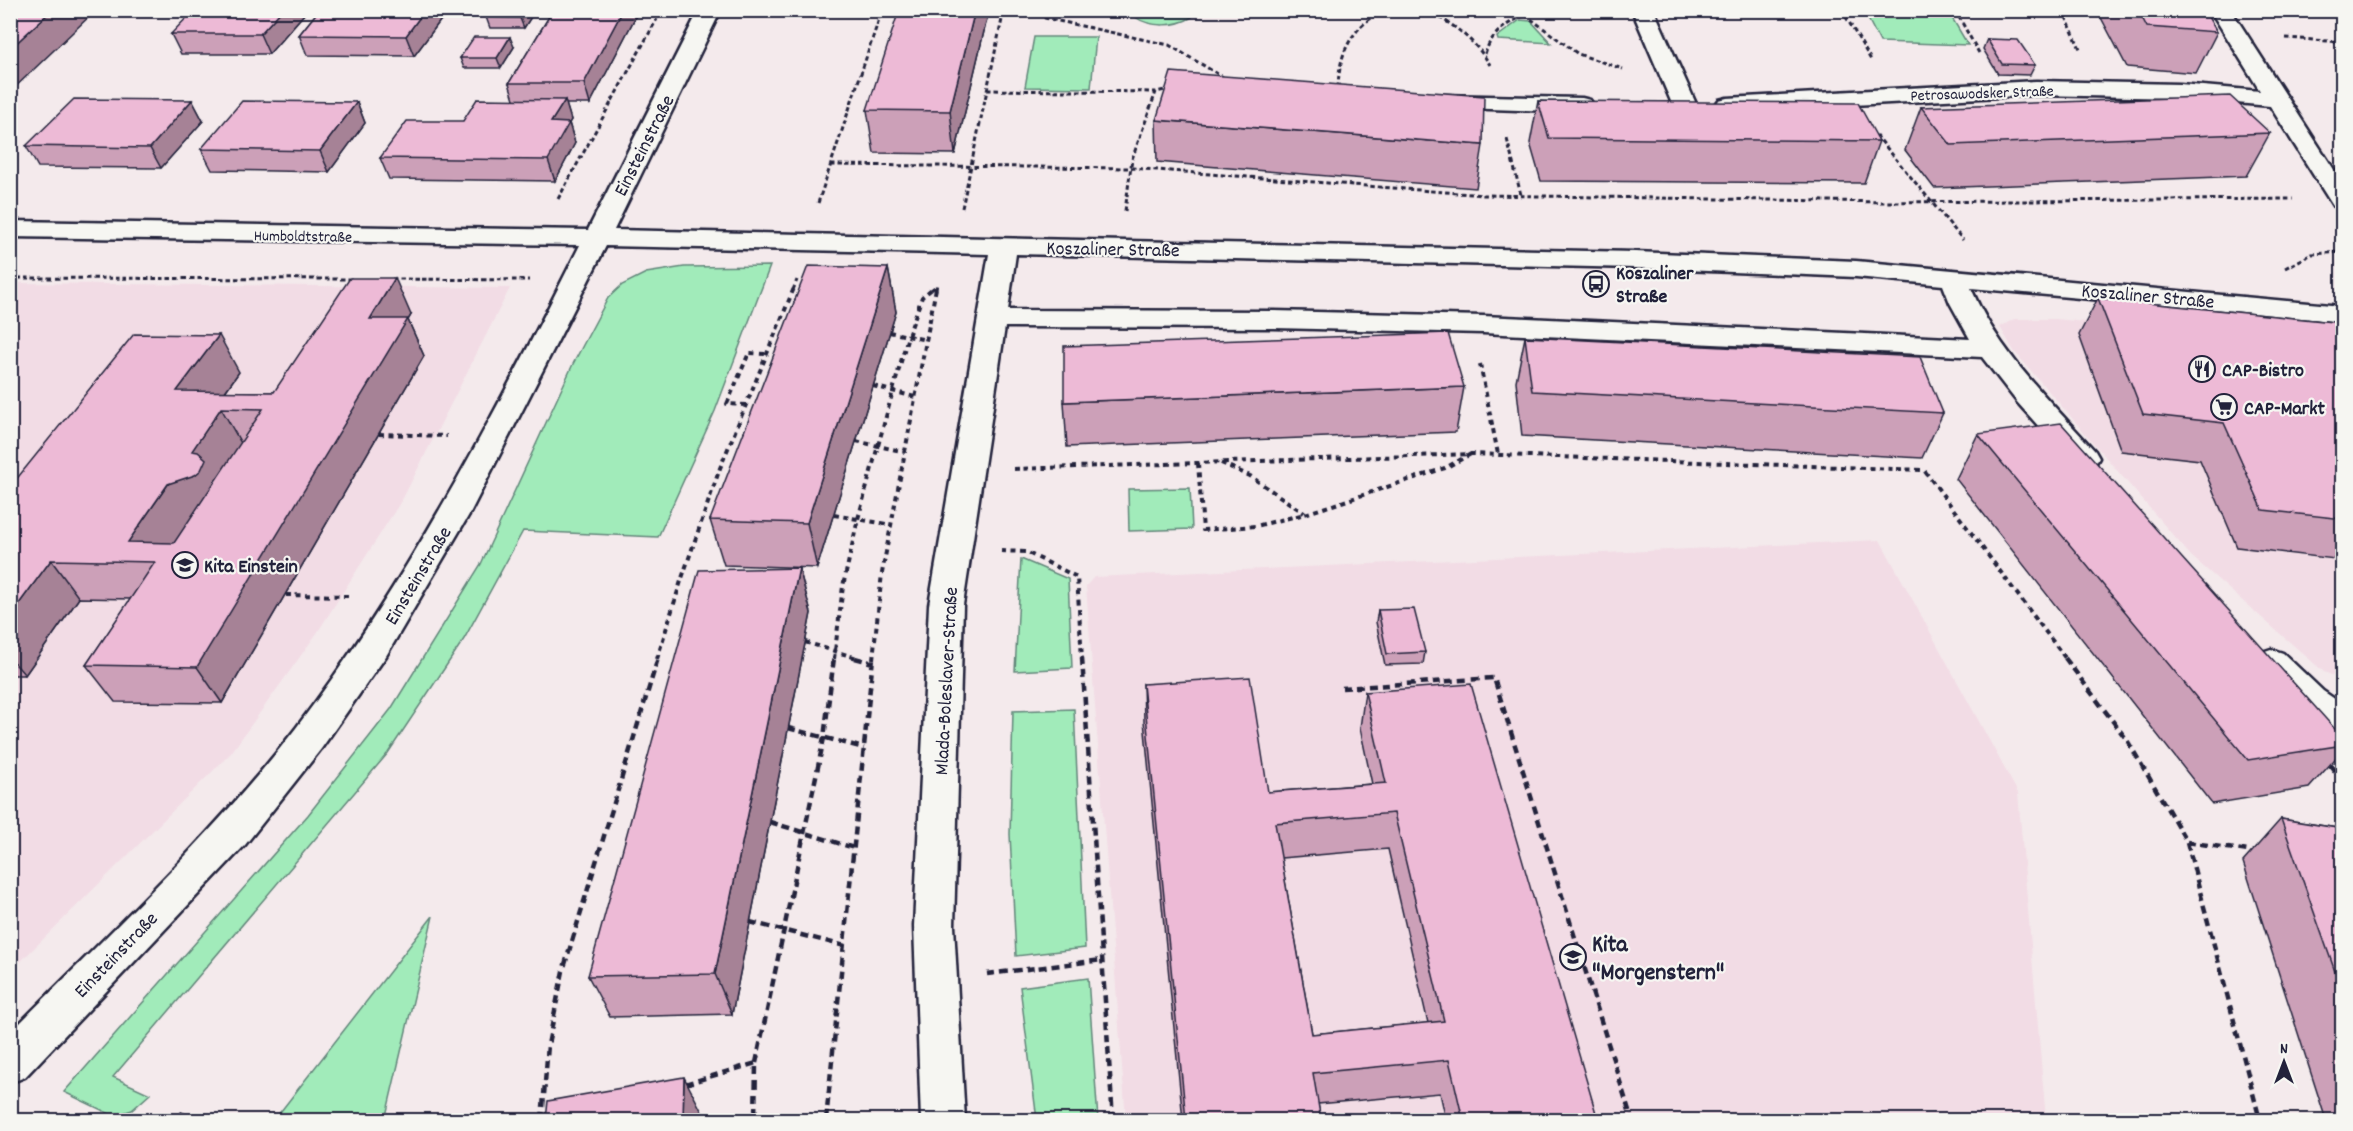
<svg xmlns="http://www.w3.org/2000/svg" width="2353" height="1131" viewBox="0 0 2353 1131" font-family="Dekko,sans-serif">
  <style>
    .built { fill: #f2dce5 }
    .green { fill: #a1ebba; stroke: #62867a; stroke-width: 1.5 }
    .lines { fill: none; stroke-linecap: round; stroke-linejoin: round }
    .minor-casing { stroke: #22223b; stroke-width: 5 }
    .path-far2 { stroke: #22223b; stroke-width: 3; stroke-dasharray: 4.5 3; stroke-linecap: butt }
    .path-far1 { stroke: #22223b; stroke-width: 4; stroke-dasharray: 5 4.5; stroke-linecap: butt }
    .path { stroke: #22223b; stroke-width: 4.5; stroke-dasharray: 8 5; stroke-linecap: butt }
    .minor { fill: #f6f6f2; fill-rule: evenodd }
    .wall { fill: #cca0b8; stroke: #22223b; stroke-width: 1.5; fill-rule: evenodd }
    .shaded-wall { fill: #a68296; stroke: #22223b; stroke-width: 1.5 }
    .building { fill: #edbad6; stroke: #22223b; stroke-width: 1.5; fill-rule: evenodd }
    .labels { text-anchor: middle; stroke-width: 4.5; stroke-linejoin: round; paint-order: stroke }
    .far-street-label { font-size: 16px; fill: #22223b; stroke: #f6f6f2 }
    .street-label { font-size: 20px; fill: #22223b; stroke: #f6f6f2 }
    .poi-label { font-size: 20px; font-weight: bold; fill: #22223b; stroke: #f6f6f2; text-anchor: start }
    .near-poi-label { font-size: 24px; font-weight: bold; fill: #22223b; stroke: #f6f6f2; text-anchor: start }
  </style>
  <rect width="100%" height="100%" fill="#f4eaec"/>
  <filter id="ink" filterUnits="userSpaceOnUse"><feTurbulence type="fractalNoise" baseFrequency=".0167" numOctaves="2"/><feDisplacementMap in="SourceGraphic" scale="12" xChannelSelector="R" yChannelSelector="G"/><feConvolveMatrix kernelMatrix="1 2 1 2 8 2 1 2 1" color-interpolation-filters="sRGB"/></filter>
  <g filter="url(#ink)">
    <path class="built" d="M11,283L510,288L403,498L317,633L231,753L11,971Z
      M2014,319H2056L2342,349V679L2324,672L2191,556L2014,351L2000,327Z
      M1880,540L2018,793L2046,1120H1126L1086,586L1094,577Z"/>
    <path class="green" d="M1135,11V10L1193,11L1192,17C1176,27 1151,28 1135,17Z
      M1864,11H1948L1968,45L1880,42Z
      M1520,20L1531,21L1551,43L1498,40L1497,37Z
      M1034,37H1096L1091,88L1025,87Z
      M770,266L715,411L658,537L523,531L464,639L388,753L113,1077L150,1094L132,1110L114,1116L64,1092L308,815L391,709L481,564L573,364L608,298L622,285L646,273L684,267Z
      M1190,488L1192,529L1129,531L1128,489Z
      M1021,559L1068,579L1072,668L1015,671Z
      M1074,709L1085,948L1016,956L1010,834L1013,711Z
      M433,916L385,1120H274Z
      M1088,978L1098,1120H1037L1020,987Z"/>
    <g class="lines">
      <defs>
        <path id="minor" d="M699,10H721L614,230L1635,252L1856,261L2342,306V322L1971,288C1998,352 2049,400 2095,451L2099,458L2095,465L2084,468L2073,465L2017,402L1982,357L1483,333L1274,328L1005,327L963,605L954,926L965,1120H921L914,926L929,605L989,254L606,246L470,513L386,656L321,749L245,845L25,1077L10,1083V1033C108,934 211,838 296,728C409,580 496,412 580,245L10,237V221L588,230ZM1016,254L1635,268L1856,277L1943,285L1950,303L1970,339L1483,316L1274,311L1008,310Z
          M1632,10H1654L1697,106L1693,111L1685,113L1677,111L1673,106Z
          M2210,10H2231L2342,182V209L2333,206L2270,106L2180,98L2036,95L1727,112L1719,110L1715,105L1719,100L1727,98L2036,81L2180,84L2260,91Z
          M1439,95L1582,98L1590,100L1594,105L1590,110L1582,112L1431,107L1427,102L1431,97Z
          M2271,649L2283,653L2323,691L2342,704V736C2312,728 2268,690 2254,662L2259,653Z"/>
      </defs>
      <use href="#minor" class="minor-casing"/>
      <path class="path-far2" d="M1031,10L1045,18L1169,45L1223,77
        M1426,10C1452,23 1475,40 1490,65
        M1519,10L1578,54L1623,69
        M1842,10L1871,60
        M1955,10L1979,53
        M2063,10L2081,51
        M2286,38L2342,42
        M1485,54C1492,29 1513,21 1534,10
        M1338,88C1339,52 1352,26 1385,10
        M987,90L1156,92L1170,89
        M1876,135L1963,240
        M1507,139L1521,195
        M831,165L1131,168L1484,195L1885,202L2293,199
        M558,199L657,19
        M818,203L882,10
        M962,208L1004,10
        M1125,211L1132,159L1156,92
        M2285,268L2312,254L2342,252
        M10,278L352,279
        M392,279L529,280
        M793,290L797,280
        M931,290L936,286
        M936,290L937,283"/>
      <path class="path-far1" d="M889,332L926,340
        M1480,364L1498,454
        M873,386L915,397
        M746,405L727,404L749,353L766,354
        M379,434L447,436
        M856,441L905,452
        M1198,463L1203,530L1256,526L1305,514L1445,468L1471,454
        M1221,463L1250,476L1304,513
        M1014,469L1472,454L1924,470L2066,659
        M834,515L892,525
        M1001,551L1026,552L1077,577L1082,659
        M286,595L351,596
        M805,642L860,659
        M657,659L681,581L720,468L794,288
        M834,659L843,586L858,519L908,336L922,297L933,288
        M873,659L882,573L936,288"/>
      <path class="path" d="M855,658L873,663
        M1082,658L1113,1120
        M2065,658L2127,740L2187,842L2260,1120
        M1342,688L1494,678L1632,1120
        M788,728L864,748
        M2330,765L2342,781
        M770,822L854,848
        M2187,842L2255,852
        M750,922L845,946
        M987,974L1102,960
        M756,1063L824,738L834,658
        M685,1084L756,1063L755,1120
        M180,1113L196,1120
        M15,1120L23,1113
        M542,1120L548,1045L563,971L658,658
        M826,1120L873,658"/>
      <use href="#minor" class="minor"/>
    </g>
    <path class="wall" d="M319,10H441L443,17L414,56L307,55L299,35Z
      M553,10H639L590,104H566L571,120L569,123L575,143L555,181L389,179L380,158L514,99L509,83Z
      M989,10L955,154L874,153L867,110Z
      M2097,10H2204L2217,32L2196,73L2127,67Z
      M534,12L524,28H490L486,17Z
      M305,13L269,54H181L171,34Z
      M1987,39L2035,65L2030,75L1998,74L1983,49Z
      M514,47L501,68H464L460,58Z
      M192,100L203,121L161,168L38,167L26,146Z
      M1538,101L1879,141L1864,183L1541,181L1530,143Z
      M357,102L365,123L329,172L212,170L201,149Z
      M1921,107L2270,133L2246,176L1934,188L1905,150Z
      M1156,120L1483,145L1476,188L1157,162Z
      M888,268L896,312L817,568L724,565L710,520Z
      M2098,298L2343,323V560L2237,547L2200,460L2121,451L2079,335Z
      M411,315L408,320L424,356L222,703L115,702L86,665L131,599L79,598L25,675H10V487L239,372L225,392H274Z
      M1525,337L1943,413L1922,458L1522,436L1516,381Z
      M1464,387L1456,432L1067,447L1064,402Z
      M1978,434L2343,738V750L2309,788L2212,804L1956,479Z
      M799,568L811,613L732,1014L610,1017L588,976Z
      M1378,610L1425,652L1423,664L1385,665L1376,622Z
      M1143,684L1268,792L1372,784L1360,728L1365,692L1598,1120H1446L1440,1093L1318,1104L1321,1120H1183L1144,721ZM1388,849L1428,1023L1312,1034L1281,858Z
      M2281,819L2343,829V1120H2326L2243,862Z"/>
    <path class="shaded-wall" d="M52,10H96L10,92V49Z
      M282,10H304L305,13L269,54L260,34Z
      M425,10H441L443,17L414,56L406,36Z
      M525,10H534V12L524,28L520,18Z
      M623,10H639L590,104L584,83Z
      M975,10H989L955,154L950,111Z
      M510,37L514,47L501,68L497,58Z
      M192,100L203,121L161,168L150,148Z
      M565,100L571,120L569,123L575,143L555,181L548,160L551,122Z
      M357,102L365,123L329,172L320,151Z
      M888,268L896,312L817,568L807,523Z
      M395,278L411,315L408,320L424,356L222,703L197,667L370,319Z
      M219,335L239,372L199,428L177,391Z
      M221,408L242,445L160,570L155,562L128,542Z
      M51,560L79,598L25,675L10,658V616Z
      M799,568L811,613L732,1014L715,974Z
      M684,1077L704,1116V1120H683Z"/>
    <path class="building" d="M10,10H52L10,49Z
      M194,10H282L260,34H171Z
      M319,10H425L406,36L299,35Z
      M491,10H525L520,18L486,17Z
      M553,10H623L584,83H509Z
      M899,10H975L950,111L867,110Z
      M2138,10H2204L2217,32L2147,27Z
      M474,37H510L497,58H460Z
      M1987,39L2018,40L2035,65L2002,64Z
      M1171,72L1484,96L1483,145L1156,120Z
      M2230,96L2270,133L1951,145L1921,107Z
      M74,99L192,100L150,148L26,146Z
      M477,99L565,100L551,122L569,123L548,160L380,158L407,121H463Z
      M242,101L357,102L320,151L201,149Z
      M1538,101L1858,103L1879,141L1549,138Z
      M808,266L888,268L807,523L710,520Z
      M350,278H395L370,319H408L197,667L86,665L155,562L51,560L10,616V487L134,334L219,335L177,391L274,392ZM221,408L263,409L174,543L128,542L168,484L195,475L201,470L206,459L198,452L192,451Z
      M2098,298L2343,323V519L2263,510L2224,423L2143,414Z
      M1448,333L1464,387L1064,402V346Z
      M1525,337L1920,357L1943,413L1532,391Z
      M2061,423L2343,738V745L2248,760L1978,434Z
      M799,568L715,974L588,976L699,570Z
      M1414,609L1425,652L1387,654L1378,610Z
      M1250,677L1268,792L1386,783L1365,692L1471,684L1598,1120H1463L1449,1060L1313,1073L1321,1120H1186L1143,684ZM1394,813L1444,1021L1312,1034L1275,823Z
      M2281,819L2343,829V994Z
      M684,1077L683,1120H546L548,1101Z"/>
  </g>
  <defs>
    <symbol id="bus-ring" viewBox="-11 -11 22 22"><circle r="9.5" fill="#f6f6f2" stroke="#22223b" stroke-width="1.5"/><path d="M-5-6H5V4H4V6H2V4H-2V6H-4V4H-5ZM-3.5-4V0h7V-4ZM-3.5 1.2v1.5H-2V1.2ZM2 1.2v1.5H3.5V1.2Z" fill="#22223b"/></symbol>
    <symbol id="restaurant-ring" viewBox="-11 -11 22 22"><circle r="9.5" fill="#f6f6f2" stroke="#22223b" stroke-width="1.5"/><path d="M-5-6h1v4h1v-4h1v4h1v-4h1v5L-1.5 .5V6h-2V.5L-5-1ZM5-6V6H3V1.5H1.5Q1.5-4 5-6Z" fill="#22223b"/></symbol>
    <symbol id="supermarket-ring" viewBox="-11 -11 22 22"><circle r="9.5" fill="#f6f6f2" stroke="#22223b" stroke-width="1.5"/><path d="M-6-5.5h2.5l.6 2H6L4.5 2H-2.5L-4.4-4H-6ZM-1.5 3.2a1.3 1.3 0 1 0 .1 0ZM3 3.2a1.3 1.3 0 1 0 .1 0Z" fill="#22223b"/></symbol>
    <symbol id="school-ring" viewBox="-11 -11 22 22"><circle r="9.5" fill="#f6f6f2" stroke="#22223b" stroke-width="1.5"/><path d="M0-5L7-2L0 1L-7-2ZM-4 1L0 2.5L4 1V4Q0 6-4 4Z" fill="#22223b"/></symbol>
  </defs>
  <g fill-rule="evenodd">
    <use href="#bus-ring" x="1581" y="269" width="30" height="30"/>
    <use href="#restaurant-ring" x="2187" y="354" width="30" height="30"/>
    <use href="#supermarket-ring" x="2209" y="392" width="30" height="30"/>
    <use href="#school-ring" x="170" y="550" width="30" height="30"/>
    <use href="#school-ring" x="1558" y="942" width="30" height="30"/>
  </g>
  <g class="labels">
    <g class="far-street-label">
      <text transform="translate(1982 92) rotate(-2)" y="6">Petrosawodsker Straße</text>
      <text transform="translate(303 235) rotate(1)" y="6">Humboldtstraße</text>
    </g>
    <g class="street-label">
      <text transform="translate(643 145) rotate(-63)" y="7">Einsteinstraße</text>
      <text transform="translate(1113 248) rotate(1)" y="7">Koszaliner Straße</text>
      <text transform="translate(2148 295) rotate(5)" y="7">Koszaliner Straße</text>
      <text transform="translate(417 575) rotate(-59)" y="7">Einsteinstraße</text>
      <text transform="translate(945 681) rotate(-87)" y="7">Mlada-Boleslaver-Straße</text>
      <text transform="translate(115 954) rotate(-46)" y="7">Einsteinstraße</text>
    </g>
    <g class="poi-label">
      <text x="1616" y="279">Koszaliner<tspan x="1616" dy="23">Straße</tspan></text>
      <text x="2222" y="376">CAP-Bistro</text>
      <text x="2244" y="414">CAP-Markt</text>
      <text x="204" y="572">Kita Einstein</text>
    </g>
    <g class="near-poi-label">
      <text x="1592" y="951">Kita<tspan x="1592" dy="28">"Morgenstern"</tspan></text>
    </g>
  </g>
  <rect width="2353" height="1131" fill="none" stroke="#f6f6f2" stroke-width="36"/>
  <rect x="18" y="18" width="2317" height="1095" fill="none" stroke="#22223b" stroke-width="2" filter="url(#ink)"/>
  <g transform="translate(2284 1062)" stroke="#f6f6f2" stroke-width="4.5" paint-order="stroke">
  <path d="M0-4.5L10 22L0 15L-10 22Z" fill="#22223b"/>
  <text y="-9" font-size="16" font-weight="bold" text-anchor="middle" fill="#22223b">N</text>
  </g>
</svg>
